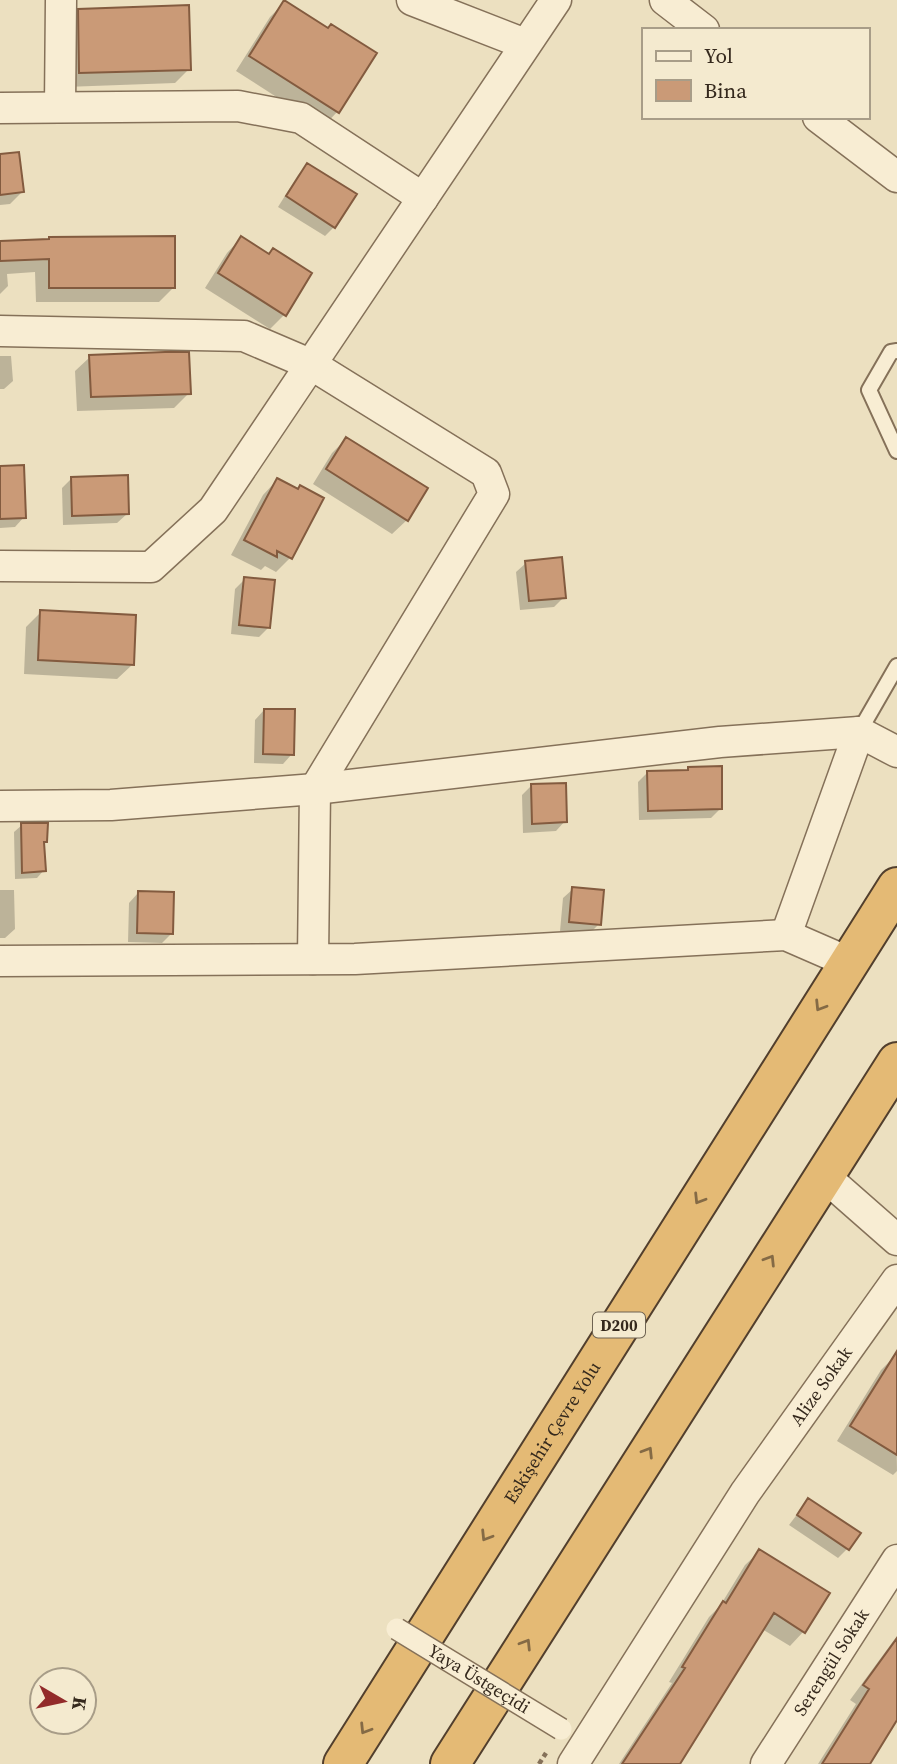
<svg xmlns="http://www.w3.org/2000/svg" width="897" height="1764" viewBox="0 0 897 1764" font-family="'Source Serif 4',serif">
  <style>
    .shadow { fill: #0003 }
    .building { fill: #ca9a77; stroke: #835b3f; stroke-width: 2 }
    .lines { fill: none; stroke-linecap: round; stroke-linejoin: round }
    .service-casing { stroke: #857159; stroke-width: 18 }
    .minor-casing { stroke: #857159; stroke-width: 33 }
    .trunk-casing { stroke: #523f2d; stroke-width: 42 }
    .path { stroke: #857159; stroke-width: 4.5; stroke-dasharray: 5 3.5; stroke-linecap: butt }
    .service { stroke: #f8edd3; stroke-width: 14 }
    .minor { stroke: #f8edd3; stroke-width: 30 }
    .trunk { stroke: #e4ba75; stroke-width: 38 }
    .pedestrian-bridge-casing { stroke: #857159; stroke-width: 24; stroke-linecap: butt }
    .pedestrian-bridge { stroke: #f8edd3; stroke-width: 21 }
    .oneway { stroke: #846a45 }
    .labels { text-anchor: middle; stroke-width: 7; stroke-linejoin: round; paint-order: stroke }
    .shield { fill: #f4eacf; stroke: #6e6352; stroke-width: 2 }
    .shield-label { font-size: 16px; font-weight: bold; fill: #35291d }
    .street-label { font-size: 18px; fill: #35291d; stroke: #f4eacf }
  </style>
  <rect width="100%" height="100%" fill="#ece0c0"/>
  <path class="shadow" d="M284,3L328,30L374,53L337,112L323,127L236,71L270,17Z
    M79,11L189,69L175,83L65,87V25Z
    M0,156L23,191L10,204L0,205Z
    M308,165L334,227L325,236L278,207L298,175Z
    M241,238L285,314L270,329L205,288L227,253Z
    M0,243L174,287L159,302H36L35,272L7,274L8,286L0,294Z
    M0,356H11L13,381L4,389H0Z
    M90,357L189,393L174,408L77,411L75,371Z
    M346,439L407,520L392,534L313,484L332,453Z
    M0,467L24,517L15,527L0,528Z
    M72,478L127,514L117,523L63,525L62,488Z
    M277,480L290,558L276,572L265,566L261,570L231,555L263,495Z
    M526,563L564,597L554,607L520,610L516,572Z
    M245,579L269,627L259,637L231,634L235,589Z
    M41,612L132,665L117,679L24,674L26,627Z
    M264,710L292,754L283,764L254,763L255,720Z
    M689,768L721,808L711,818L639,820L638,782L648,772H685Z
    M531,786L565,821L556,831L523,833L522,795Z
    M22,825L46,841L42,845L44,870L37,878L15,879L14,832Z
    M573,889L599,924L589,934L560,931L563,898Z
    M0,890H14L15,929L5,938H0Z
    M138,893L172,933L162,943L128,942L129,903Z
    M895,1356L897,1471L893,1475L837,1441L881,1370Z
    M808,1500L848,1548L838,1558L789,1525Z
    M760,1551L804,1631L790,1646L762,1629L678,1764H619L672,1683L669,1682L709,1617L720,1606L745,1565Z
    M897,1636V1716L867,1764H818L856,1704L850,1700Z"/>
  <path class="building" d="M284,0L328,28L331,24L377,53L339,113L249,56Z
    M189,5L191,70L79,73L78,9Z
    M19,152L24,192L0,195V154Z
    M307,163L357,194L335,228L286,196Z
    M175,236V288H49V259L0,261V241L49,239V237Z
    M241,236L269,254L273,248L312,273L286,316L218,273Z
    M165,352H189L191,394L91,397L89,355Z
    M346,437L428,488L408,521L326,469Z
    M24,465L26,518L0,519V466Z
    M128,475L129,514L72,516L71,477Z
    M277,478L298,489L300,485L324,498L292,559L277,551V557L244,540Z
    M562,557L566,598L529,601L525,561Z
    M244,577L275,580L270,628L239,625Z
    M40,610L136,615L134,665L38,660Z
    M264,709H295L294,755L263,754Z
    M722,766V809L648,811L647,771L688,770V767Z
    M566,783L567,822L532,824L531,784Z
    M21,823H48L47,842H44L46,871L22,873Z
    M572,887L604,890L601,925L569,922Z
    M138,891L174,892L173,934L137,933Z
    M897,1351V1455L850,1426Z
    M808,1498L861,1533L849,1550L797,1515Z
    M759,1549L830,1593L805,1633L774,1613L680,1764H622L685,1668L682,1667L723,1601L726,1603Z
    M897,1638V1720L870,1764H822L869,1689L863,1685Z"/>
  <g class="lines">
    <defs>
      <path id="service" d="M897,351L891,352L869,390L897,451
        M859,732L897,666"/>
      <g id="minor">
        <path d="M412,0L525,44"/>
        <path d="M665,0L704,30"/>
        <path d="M60,107L61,0"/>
        <path d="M0,108L238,106L301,118L423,198"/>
        <path d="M818,117L897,177"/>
        <path d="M0,331L244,336L312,365L486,473L494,494L315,789L313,959"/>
        <path d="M0,566L151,567L213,510L556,0"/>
        <path d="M0,806L111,805L315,789L720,742L859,732L897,752"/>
        <path d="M786,935L859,732"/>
        <path d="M0,961L355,959L786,935L848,962"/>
        <path d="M823,1175L897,1240"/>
        <path id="s1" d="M573,1764L745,1493L897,1280"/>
        <path id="s2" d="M766,1764L897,1560"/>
      </g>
      <g id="trunk">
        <path id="s3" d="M343,1764L897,887"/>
        <path d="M450,1764L897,1062"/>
      </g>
    </defs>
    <use href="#service" class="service-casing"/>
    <use href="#minor" class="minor-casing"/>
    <use href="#trunk" class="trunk-casing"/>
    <path class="path" d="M539,1764L546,1753"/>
    <use href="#service" class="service"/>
    <use href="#minor" class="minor"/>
    <use href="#trunk" class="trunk"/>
    <defs>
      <g id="pedestrian-bridge">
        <path id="s4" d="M397,1629L561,1729"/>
      </g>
    </defs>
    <use href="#pedestrian-bridge" class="pedestrian-bridge-casing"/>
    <use href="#pedestrian-bridge" class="pedestrian-bridge"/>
  </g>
  <defs><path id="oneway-chevron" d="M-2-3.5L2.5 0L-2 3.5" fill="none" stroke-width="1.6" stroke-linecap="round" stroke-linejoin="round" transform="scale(1.75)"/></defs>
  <g class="oneway">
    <use href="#oneway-chevron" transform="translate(820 1006) rotate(122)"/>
    <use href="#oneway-chevron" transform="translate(699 1199) rotate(122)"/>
    <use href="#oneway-chevron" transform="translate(770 1260) rotate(-58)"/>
    <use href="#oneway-chevron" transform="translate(648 1452) rotate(-58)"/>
    <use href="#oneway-chevron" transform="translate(486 1536) rotate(122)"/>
    <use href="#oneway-chevron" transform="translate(526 1644) rotate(-58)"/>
    <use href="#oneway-chevron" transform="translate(365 1729) rotate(122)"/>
  </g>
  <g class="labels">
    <rect class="shield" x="593" y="1312.5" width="52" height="25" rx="5"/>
    <g class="shield-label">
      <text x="619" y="1331">D200</text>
    </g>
    <g class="street-label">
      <text dy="6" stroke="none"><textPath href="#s1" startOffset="452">Alize Sokak</textPath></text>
      <text dy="6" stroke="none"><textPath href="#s3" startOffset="392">Eskişehir Çevre Yolu</textPath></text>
      <text dy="6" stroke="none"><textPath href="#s2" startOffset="121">Serengül Sokak</textPath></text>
      <text dy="6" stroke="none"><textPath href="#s4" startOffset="96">Yaya Üstgeçidi</textPath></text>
    </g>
  </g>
  <rect x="642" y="28" width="228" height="91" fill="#f4eacf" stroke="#a89d88" stroke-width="2"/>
  <rect x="656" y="51" width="35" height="10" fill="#f8edd3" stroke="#a89d88" stroke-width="2"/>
  <text x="704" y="63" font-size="21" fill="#35291d">Yol</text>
  <rect x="656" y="80" width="35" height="21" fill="#ca9a77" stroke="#a89d88" stroke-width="2"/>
  <text x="704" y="98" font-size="21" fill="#35291d">Bina</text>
  <g transform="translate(63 1701) rotate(99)"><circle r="33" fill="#f4eacf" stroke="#a89d88" stroke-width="2"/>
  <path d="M0-5L12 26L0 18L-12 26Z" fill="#922b2a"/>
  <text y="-10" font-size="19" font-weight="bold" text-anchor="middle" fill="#35291d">K</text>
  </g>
</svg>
